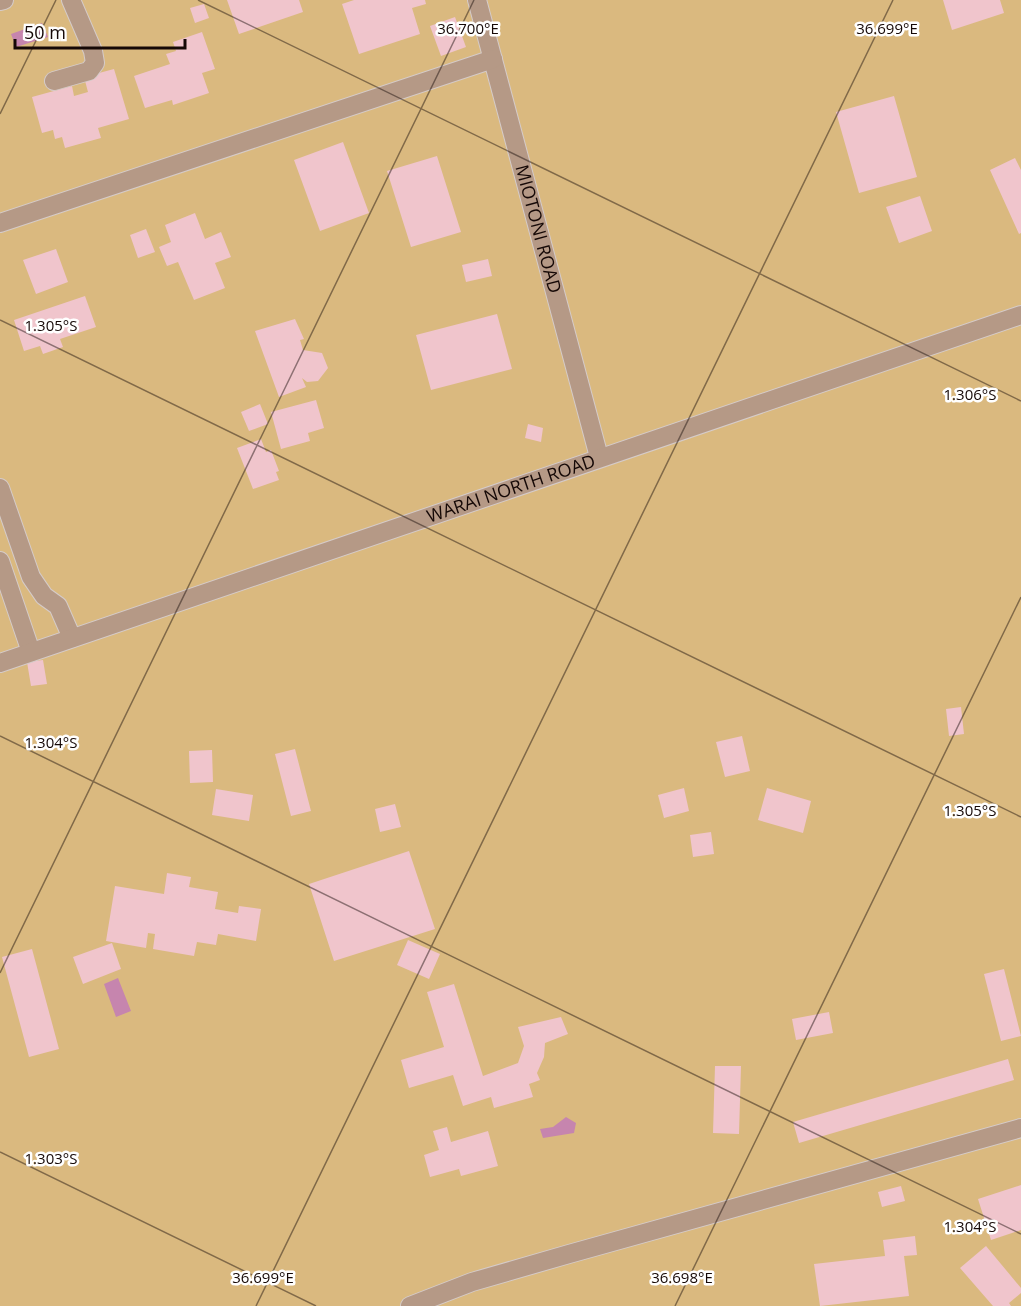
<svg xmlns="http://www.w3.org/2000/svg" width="1021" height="1306" viewBox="0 0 1021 1306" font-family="'Open Sans',sans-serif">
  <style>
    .green { fill: #dab97f }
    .water { fill: #c685ae }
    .building { fill: #f0c5cc }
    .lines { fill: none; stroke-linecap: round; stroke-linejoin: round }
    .minor-casing { stroke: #d5cbc9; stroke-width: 20 }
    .minor { stroke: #b59986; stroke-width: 18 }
    .ticks { fill: none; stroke: #150806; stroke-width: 1.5; stroke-opacity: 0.45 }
    .labels { text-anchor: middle; stroke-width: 5; stroke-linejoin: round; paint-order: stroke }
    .street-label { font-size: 18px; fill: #150806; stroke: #fff }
    .ticks-label { font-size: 15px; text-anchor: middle; fill: #150806; stroke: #fff; stroke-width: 5; stroke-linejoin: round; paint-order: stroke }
  </style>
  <rect width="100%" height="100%" fill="#f9f0ee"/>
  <path class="green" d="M0,0H1021V1306H0Z"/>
  <path class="water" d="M42,23L48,37L16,47L11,34Z
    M118,978L131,1011L116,1017L104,984Z
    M566,1117L576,1123L574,1133L543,1138L540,1129L553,1127Z"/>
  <path class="building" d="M227,0H299L303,12L239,34Z
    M354,0H425L426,4L412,8L420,34L359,54L342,4Z
    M943,0H1000L1004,13L952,30Z
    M204,4L209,18L195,23L190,8Z
    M455,17L466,47L441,56L430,26Z
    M202,32L215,69L202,73L209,93L173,105L172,100L145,108L134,76L170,64L166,54L176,51L173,42Z
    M114,69L129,119L98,128L101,138L65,148L62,137L55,139L53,130L42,133L32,97L72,86L74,96L88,92L84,77Z
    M894,96L917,177L859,193L836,112Z
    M343,142L369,213L320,231L294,160Z
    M437,156L461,232L411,247L387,171Z
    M1015,158L1021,170V233L1019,234L990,170Z
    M920,196L932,231L899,243L886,207Z
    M195,213L205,239L221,232L231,257L215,263L225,288L194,300L178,262L167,266L159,247L171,242L165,225Z
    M146,229L155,252L138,258L130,235Z
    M56,249L68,282L36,294L23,260Z
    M488,259L492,276L466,282L462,265Z
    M85,296L96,327L60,339L63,347L43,354L40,346L24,351L14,320Z
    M497,314L512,369L431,390L416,335Z
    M295,319L304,339L300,340L303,350L322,353L328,368L318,381L307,382L302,378L306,387L279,397L255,331Z
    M316,400L324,428L308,433L310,441L281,449L271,412Z
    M260,404L268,424L249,431L241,412Z
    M528,424L543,428L541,442L525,438Z
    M261,439L266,452L271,450L279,471L276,472L279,480L253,489L237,448Z
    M43,660L47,684L31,686L27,662Z
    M961,707L964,734L949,736L946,709Z
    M742,736L750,771L725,777L716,742Z
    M295,749L311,811L291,816L275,754Z
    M212,750L213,782L190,783L189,751Z
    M684,788L689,811L664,818L658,795Z
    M767,788L811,801L803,833L758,820Z
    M216,789L253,795L249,821L212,815Z
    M395,804L401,827L380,832L375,809Z
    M711,832L714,854L693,857L690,835Z
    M409,851L435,929L334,961L309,884Z
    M167,873L191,877L189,887L218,892L215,909L238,913L239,906L261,909L256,941L218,934L216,945L197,942L194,956L153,949L155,934L148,933L146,948L106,941L115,886L164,894Z
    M408,940L440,954L429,979L397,965Z
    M112,943L121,969L83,984L73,957Z
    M32,949L59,1049L29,1057L2,957Z
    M1004,969L1021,1036L1001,1041L984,974Z
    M454,984L483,1076L518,1063L524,1046L518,1027L561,1017L568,1034L545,1043L544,1057L537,1073L540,1080L529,1084L533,1097L494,1108L491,1097L463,1106L453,1075L409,1088L401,1060L444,1047L427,992Z
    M829,1012L833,1033L796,1040L792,1019Z
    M1008,1059L1014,1080L799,1143L793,1122Z
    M715,1066H741L739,1134L713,1133Z
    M447,1127L451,1142L488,1131L498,1166L461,1176L459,1169L430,1177L424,1155L439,1150L433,1131Z
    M1021,1185V1230L991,1240L978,1199Z
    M901,1186L905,1201L882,1207L878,1192Z
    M915,1236L917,1255L904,1256L909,1296L820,1306L814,1264L885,1256L883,1240Z
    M986,1246L1021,1288V1293L1009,1303L1011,1306H993L960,1268Z"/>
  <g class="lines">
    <defs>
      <g id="minor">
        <path id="s1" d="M477,0L599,457"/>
        <path d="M0,1L4,0"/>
        <path d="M54,81L89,71L95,63L93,51L71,0"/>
        <path d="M0,223L493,59"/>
        <path d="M0,488L31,577L44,596L58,606L72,638"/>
        <path d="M0,561L31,652"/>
        <path id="s2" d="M0,663L1021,315"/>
        <path d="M410,1306L472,1282L569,1254L1021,1128"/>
      </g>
    </defs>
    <use href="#minor" class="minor-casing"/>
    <use href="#minor" class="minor"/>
  </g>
  <path class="ticks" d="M198,0L1021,401M0,114L56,0M0,320L1021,817M0,736L1021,1234M0,973L474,0M0,1152L316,1306M256,1306L893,0M675,1306L1021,597"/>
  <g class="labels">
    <g class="street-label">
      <text dy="6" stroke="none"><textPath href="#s1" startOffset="237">MIOTONI ROAD</textPath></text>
      <text dy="6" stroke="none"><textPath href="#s2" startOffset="540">WARAI NORTH ROAD</textPath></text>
    </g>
  </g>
  <g class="ticks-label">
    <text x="468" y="34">36.700°E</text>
    <text x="887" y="34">36.699°E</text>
    <text x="51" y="331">1.305°S</text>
    <text x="970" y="400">1.306°S</text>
    <text x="51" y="748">1.304°S</text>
    <text x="970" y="816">1.305°S</text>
    <text x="51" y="1164">1.303°S</text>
    <text x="970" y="1232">1.304°S</text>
    <text x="263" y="1283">36.699°E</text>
    <text x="682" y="1283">36.698°E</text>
  </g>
  <path d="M15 39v9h170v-9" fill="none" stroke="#150806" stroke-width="3"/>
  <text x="24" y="39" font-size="18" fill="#150806" stroke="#ffffff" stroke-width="4.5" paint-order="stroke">50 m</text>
</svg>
